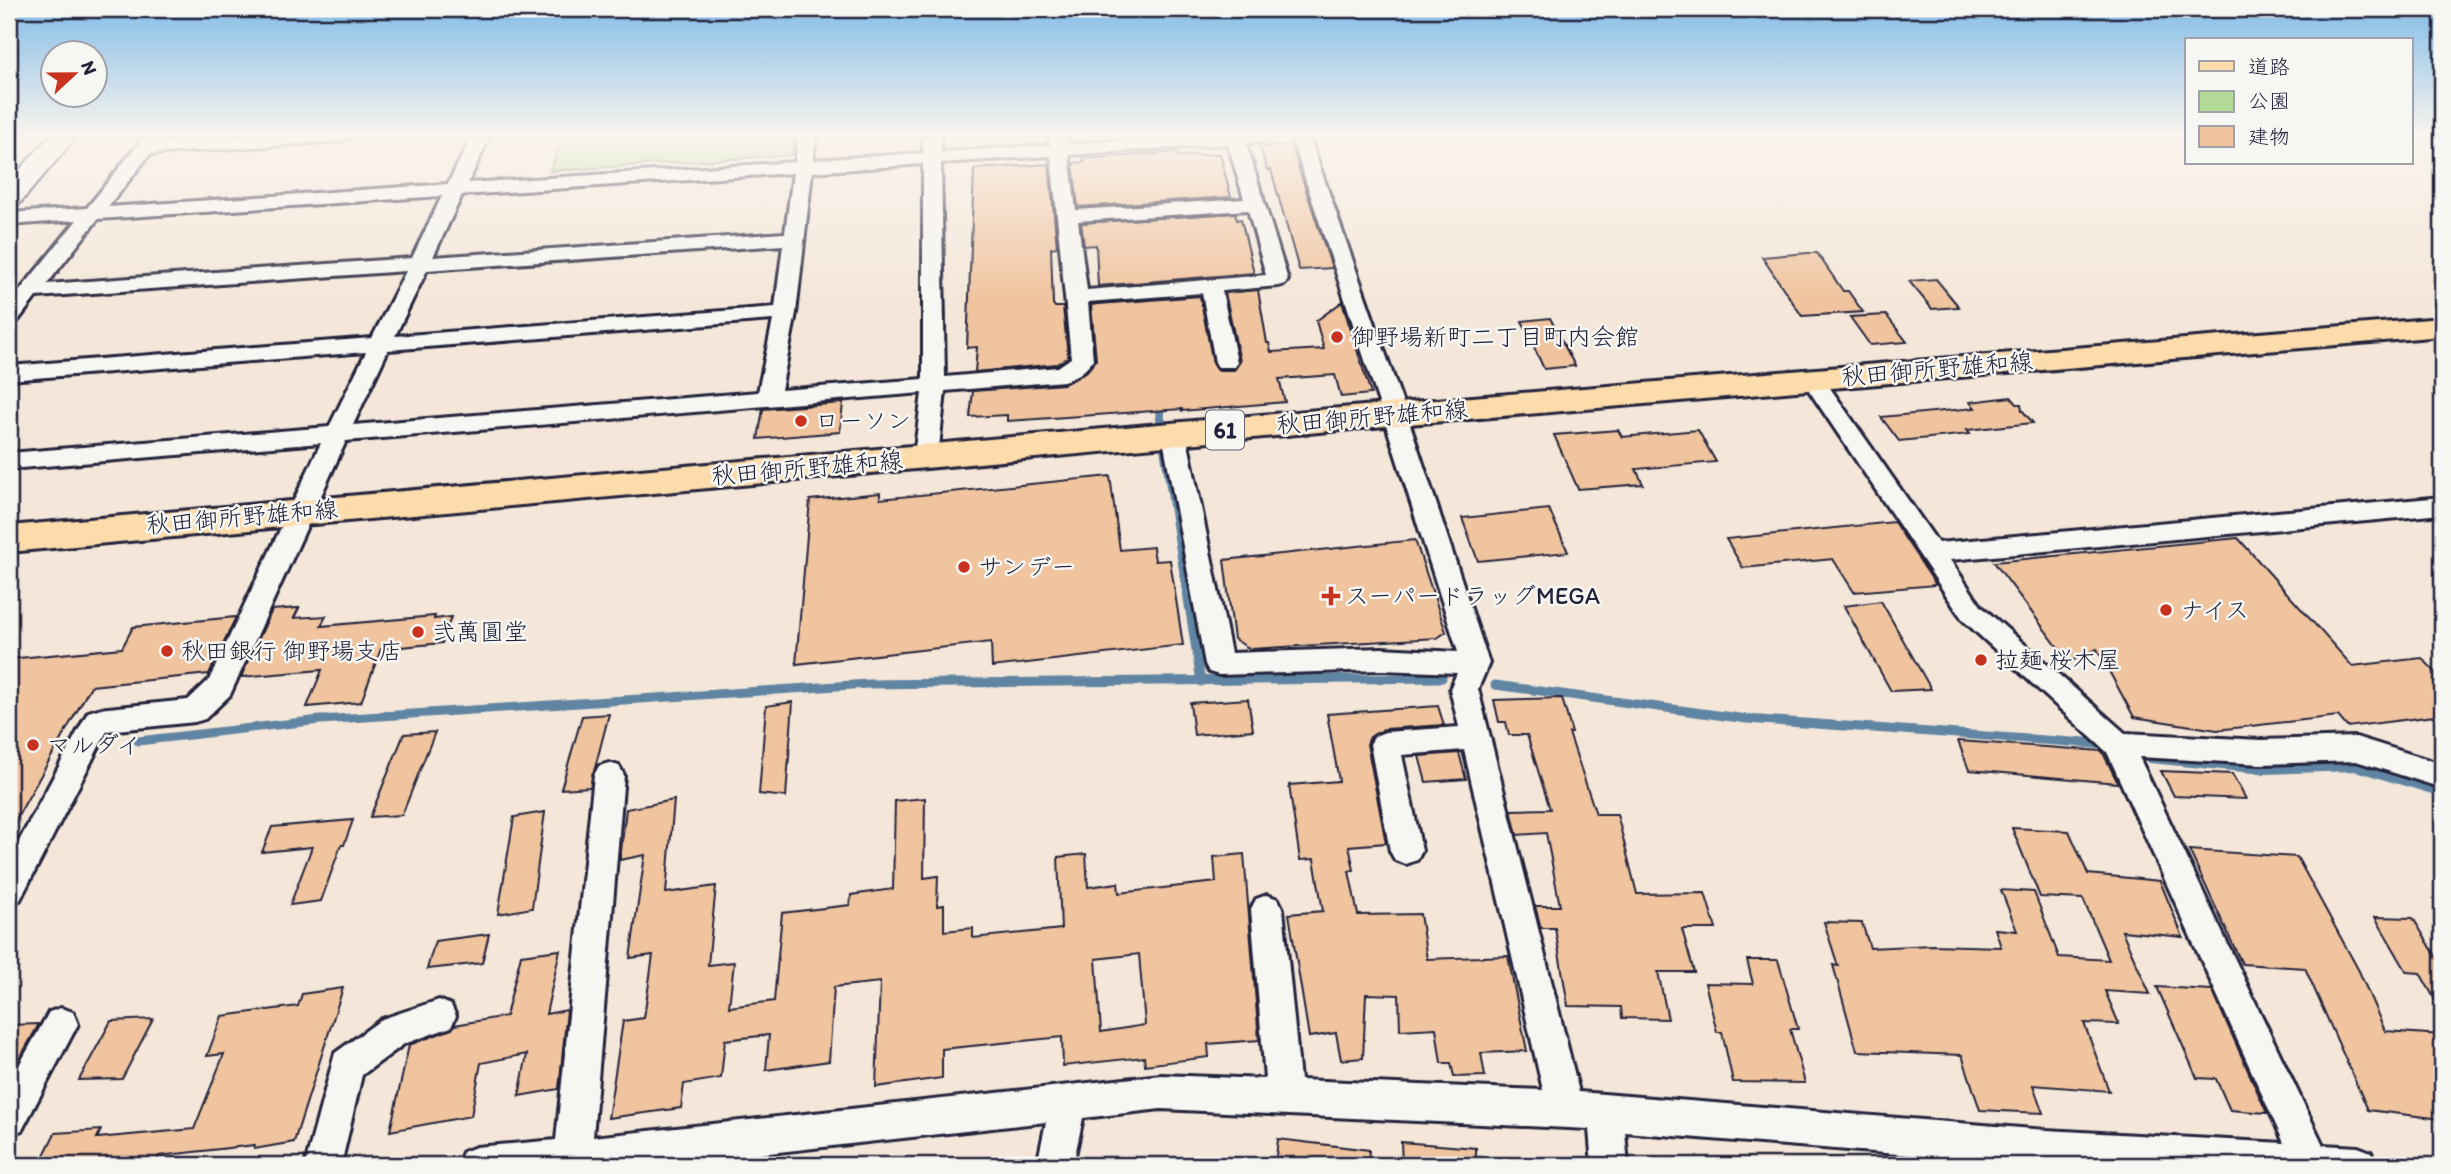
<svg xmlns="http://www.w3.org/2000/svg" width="2451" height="1174" viewBox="0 0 2451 1174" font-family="Itim,'Klee One',sans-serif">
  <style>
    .green { fill: #b2d995; stroke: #6a7e68; stroke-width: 2 }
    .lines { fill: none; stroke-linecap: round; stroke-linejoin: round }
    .stream-far2 { stroke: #6085a3; stroke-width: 7 }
    .stream-far1 { stroke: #6085a3; stroke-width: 9 }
    .stream { stroke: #6085a3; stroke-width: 10 }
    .building { fill: #f0c49f; stroke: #22223b; stroke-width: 2; fill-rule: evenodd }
    .street-casing { stroke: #22223b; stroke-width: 6 }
    .secondary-casing { stroke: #22223b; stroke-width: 5 }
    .primary-casing { stroke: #22223b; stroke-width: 6 }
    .street { fill: #f6f6f2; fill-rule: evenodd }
    .secondary { fill: #f6f6f2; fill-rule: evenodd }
    .primary { fill: #fddcac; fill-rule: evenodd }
    .poi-dot { fill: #c8321e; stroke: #f6f6f2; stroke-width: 2.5 }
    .labels { text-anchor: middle; stroke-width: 5; stroke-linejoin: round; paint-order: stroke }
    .shield { fill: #f6f6f2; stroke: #626272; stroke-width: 2 }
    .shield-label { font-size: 23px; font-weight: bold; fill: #22223b }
    .poi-label { font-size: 24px; fill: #22223b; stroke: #f6f6f2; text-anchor: start }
    .street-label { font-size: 24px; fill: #22223b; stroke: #f6f6f2 }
  </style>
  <rect width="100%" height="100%" fill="#f4e7d9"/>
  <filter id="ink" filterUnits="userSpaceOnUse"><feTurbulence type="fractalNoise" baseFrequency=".0143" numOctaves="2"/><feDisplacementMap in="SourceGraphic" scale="14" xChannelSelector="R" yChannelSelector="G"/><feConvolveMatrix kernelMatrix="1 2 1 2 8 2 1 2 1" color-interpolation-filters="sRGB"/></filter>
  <g filter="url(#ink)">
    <path class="green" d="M564,136H794L791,155L550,171Z"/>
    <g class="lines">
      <path class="stream-far2" d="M1158,401L1159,405"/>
      <path class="stream-far1" d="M1158,403L1161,421
        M1165,451L1201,682
        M1495,685L1747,719L2100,744
        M138,741L320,720L868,684L1442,678"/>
      <path class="stream" d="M2078,742L2100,744
        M2150,758L2264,769L2356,766L2442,792"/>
    </g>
    <path class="building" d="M1291,145L1332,268L1299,270L1271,170H1267L1260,147Z
      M1178,152V156L1220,154L1231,197L1078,207L1073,163L1084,162L1083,159Z
      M1049,164L1057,247L1051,248L1053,304L1055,307H1063L1068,357L1057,364L975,372L977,347L967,348L974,169Z
      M1235,213L1237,220L1241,219L1254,273L1098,286L1096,245L1084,246L1081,223Z
      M1808,253H1817L1843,291H1848L1863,312L1802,316L1762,257Z
      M1936,279L1959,307L1932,309L1909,281Z
      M1258,290L1267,343H1269L1271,352L1324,349L1316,321L1342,302L1371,394L1341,397L1335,375L1279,379L1285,402L1182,411V409L1007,421V415L970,417L973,391L1064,384L1086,372L1096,360L1091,305L1099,304L1200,296L1213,363L1218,370H1234L1240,361L1225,293Z
      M1886,315L1907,342L1870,345L1850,317Z
      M1550,318L1575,366L1544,369L1522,321Z
      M2011,397L2017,404H2021L2022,410L2033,423L1967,430L1970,434L1899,441L1881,417L1975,408L1970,402Z
      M843,403L840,432L758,439L763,409Z
      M1618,430L1622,437L1698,430L1716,462L1636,469L1643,484L1578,489L1554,435Z
      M1110,476L1120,550L1153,547L1155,561L1170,560L1183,645L992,667L991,642L796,664L810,500L880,493V499Z
      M1549,509L1568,552L1478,561L1462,518Z
      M1894,522L1936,585L1854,592L1833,559L1743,568L1726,539Z
      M2238,538L2352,666L2422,658L2442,679V715L2347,727L2338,716L2217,730L2134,717L2097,649L2069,662L1994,562Z
      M1415,540L1446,632L1437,638L1250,649L1234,639L1224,560Z
      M1881,601L1931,689L1891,691L1844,606Z
      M299,608L294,618L326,616L321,626L435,616L434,619L451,617L442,643L381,649L361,702L307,707L322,670L241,677L272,610Z
      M236,617L209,674L91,686L9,832V659L122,648L133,627Z
      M1562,698L1572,733H1569L1596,814H1617L1637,894L1705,893L1716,929H1682L1694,972H1658L1668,1019L1622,1018L1621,1007L1568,1006L1555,928H1541L1535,906H1560L1546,833L1517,835L1511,810L1550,809L1527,735H1509L1506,722H1499L1494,700Z
      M1248,699L1253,730L1194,735L1190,703Z
      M793,702L786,797L759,794L766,706Z
      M1438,706L1444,725L1385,729L1370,737L1367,744L1386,843L1349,846L1354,870L1349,871L1358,915L1420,914L1427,959L1508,956L1527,1051L1481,1053L1485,1076L1454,1077L1451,1063H1441L1436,1028L1400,1030L1399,995L1366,994L1363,1058L1341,1060L1336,1033L1309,1037L1289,914L1323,911L1314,859L1300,860L1289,785L1339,781L1327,714Z
      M609,714L590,787L561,789L582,716Z
      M435,732L402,815L370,817L404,734Z
      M1958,741L2102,751L2118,783L1969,770Z
      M1459,753L1466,779L1426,782L1419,756Z
      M2161,771L2232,774L2246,799L2174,796Z
      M925,798L924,878L938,876L937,906L944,905V931L973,928V938L1061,929L1058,857L1086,854L1088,887L1118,883L1119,893L1216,882L1214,857L1244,854L1259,1040L1208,1044L1209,1057L1145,1065L1144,1057L1063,1066L1062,1037L942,1049V1078L876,1087L880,982L834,987L829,1061L766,1070L769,1035L725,1040L721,1078L684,1084L681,1108L608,1118L623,1021L644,1018L653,955L630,958L645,855L620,860L626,809L674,800L666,893L716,886L708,965L734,962L729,1007L774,1001L782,913L850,905L851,895L893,889L895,801ZM1139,954L1145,1025L1101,1032L1096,959Z
      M545,812L532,908L498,914L514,817Z
      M353,820L344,845H341L321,901L290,905L312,847L262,852L272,827Z
      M2012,828L2069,831L2088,874L2160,881L2183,937L2122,931L2150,994L2105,991L2119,1024L2084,1023L2109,1091L2033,1085L2043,1113L1980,1110L1962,1055L1857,1051L1833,965L1838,966L1824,922L1862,923L1870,948L1932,945L2001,947L1995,929L2017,931L2001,890L2034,892L2059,957L2109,960L2083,899L2040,897Z
      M2189,850L2297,857L2359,971L2385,1031L2442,1035V1119L2368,1110L2305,968L2242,964Z
      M2375,917L2413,918L2442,966V1012L2420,973L2407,972Z
      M489,934L482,963L427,969L435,941Z
      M560,950L546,1014L567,1010L559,1089L519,1096L527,1054L481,1063L471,1116L390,1131L409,1045L452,1029L455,1025L506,1016L521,955Z
      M1747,960H1778L1798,1029H1790L1805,1083L1733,1082L1722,1032H1717L1705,983L1753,984Z
      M2157,987L2212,990L2267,1113L2230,1110L2216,1079L2197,1078Z
      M343,988L294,1142L254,1149L255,1145L159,1156L155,1165H39L55,1133L101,1130L97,1138L194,1129L224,1054L207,1056L222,1016L298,1006L302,994Z
      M153,1019L122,1079L79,1080L111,1021Z
      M39,1024L20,1058H9V1025Z
      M1278,1139L1369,1150L1368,1165H1275Z
      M1401,1142L1476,1148V1165H1402Z"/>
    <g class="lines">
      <defs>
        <path id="street" d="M145,136H164L159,143L257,136H351L342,141L150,154L108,207L448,184L472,136H490L468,183L795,162L798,136H816L813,160L923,153V136H941V152L1050,145L1049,136H1067L1068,144L1183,136H1277L1268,141L1246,143L1288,280L1285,284L1278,286L1222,291L1237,362L1234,367H1218L1215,362L1202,293L1088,302L1093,360C1087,370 1075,378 1064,381L945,391L938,457L934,463L926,465L918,463L914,457L922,393L346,441L230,695L205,719L195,722L107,731L20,900L9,904V860L88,712L98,709L188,700L209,680L321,443L9,469V453L329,427L366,352L9,380V366L372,338L406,271L36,297L17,322L9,323V304L77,220L9,225V213L87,208ZM1228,144L1244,199L1076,210L1069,155ZM1051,156L1071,358L1058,367L945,377L941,163ZM923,164V379L781,390L796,313L812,172ZM793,173L785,233L433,257L462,195ZM442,196L412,258L47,284L98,219ZM1248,210L1266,275L1087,290L1078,221ZM783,245L775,307L395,336L427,270ZM773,320L758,392L353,425L388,350Z
          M1291,136H1309L1407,415L1489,663L1478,689L1579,1092L2046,1130L2284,1143L2107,752L1963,620L1802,380L1805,375H1821L1938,543L2442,497V514L1950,560L1981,606L2125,733L2261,740L2356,737L2442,764V788L2356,761L2261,764L2139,757L2323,1145L2358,1147L2371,1152L2376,1165H2034L1625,1132L1628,1165H1592L1589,1129L1161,1109L1083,1118L1073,1165H1037L1046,1122L663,1165H458L463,1152L476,1147L556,1140L594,775L599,766L609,763L619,766L624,775L593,1137L1161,1075L1265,1079L1251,909L1256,899L1267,895L1278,899L1283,909L1300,1080L1543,1090L1464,750L1402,755L1422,851L1417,860L1406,864L1395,860L1390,851L1370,744L1375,736L1385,732L1459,727L1450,689L1457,673L1381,670L1219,675L1209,672L1205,664L1162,434L1166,429L1174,426L1182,429L1186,434L1231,653L1381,648L1458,652L1383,415Z
          M439,1000L451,1005L456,1016L451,1027L404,1044L362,1075L341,1165H305L335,1053L382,1019Z
          M61,1008L73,1012L78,1024L22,1130L9,1135V1083L49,1012Z"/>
        <path id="secondary" d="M50,136H77L19,204L9,206V182Z"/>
        <path id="primary" d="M2442,318V336L1374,427L9,552V526L1374,405Z"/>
      </defs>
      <use href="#street" class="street-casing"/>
      <use href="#secondary" class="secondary-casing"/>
      <use href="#primary" class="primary-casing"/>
      <use href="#street" class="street"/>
      <use href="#secondary" class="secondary"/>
      <use href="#primary" class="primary"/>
    </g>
  </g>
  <linearGradient id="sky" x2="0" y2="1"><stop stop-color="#82bce8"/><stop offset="0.45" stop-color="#faf4ee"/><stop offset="1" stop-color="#faf4ee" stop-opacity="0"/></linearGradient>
  <rect width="2451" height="301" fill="url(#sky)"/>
  <g class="poi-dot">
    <circle cx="1337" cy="337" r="7"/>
    <circle cx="801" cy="421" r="7"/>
    <circle cx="964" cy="567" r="7"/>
    <path d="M1327.5 585.5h7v7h7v7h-7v7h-7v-7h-7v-7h7z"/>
    <circle cx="2166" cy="610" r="7"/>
    <circle cx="418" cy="632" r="7"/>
    <circle cx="167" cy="651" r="7"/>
    <circle cx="1981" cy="660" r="7"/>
    <circle cx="33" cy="745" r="7"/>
  </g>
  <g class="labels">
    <rect class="shield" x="1206" y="410.5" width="38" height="39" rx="5"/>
    <g class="shield-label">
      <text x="1225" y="438">61</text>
    </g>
    <g class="poi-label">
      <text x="1351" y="345">御野場新町二丁目町内会館</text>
      <text x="815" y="429">ローソン</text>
      <text x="978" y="575">サンデー</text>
      <text x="1345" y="604">スーパードラッグMEGA</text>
      <text x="2180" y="618">ナイス</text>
      <text x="432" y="640">弐萬圓堂</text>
      <text x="181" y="659">秋田銀行 御野場支店</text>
      <text x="1995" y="668">拉麺 桜木屋</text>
      <text x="47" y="753">マルダイ</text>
    </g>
    <g class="street-label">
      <text transform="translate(1937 369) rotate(-5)" y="8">秋田御所野雄和線</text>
      <text transform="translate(1372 417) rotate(-5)" y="8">秋田御所野雄和線</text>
      <text transform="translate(807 468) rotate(-5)" y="8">秋田御所野雄和線</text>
      <text transform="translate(242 517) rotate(-5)" y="8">秋田御所野雄和線</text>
    </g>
  </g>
  <rect width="2451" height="1174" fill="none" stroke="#f6f6f2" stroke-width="35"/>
  <rect x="18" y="18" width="2416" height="1139" fill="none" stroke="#22223b" stroke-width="2.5" filter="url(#ink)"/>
  <rect x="2185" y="38" width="228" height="126" fill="#f6f6f2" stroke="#a1a1a9" stroke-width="2"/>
  <rect x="2199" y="61" width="35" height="10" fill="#fddcac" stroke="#a1a1a9" stroke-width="2"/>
  <text x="2248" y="74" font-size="21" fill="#22223b">道路</text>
  <rect x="2199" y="91" width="35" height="21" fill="#b2d995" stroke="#a1a1a9" stroke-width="2"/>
  <text x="2248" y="108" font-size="21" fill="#22223b">公園</text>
  <rect x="2199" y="126" width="35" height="21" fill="#f0c49f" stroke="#a1a1a9" stroke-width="2"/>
  <text x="2248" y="144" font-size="21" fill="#22223b">建物</text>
  <g transform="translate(74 74) rotate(68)"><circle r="33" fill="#f6f6f2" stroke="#a1a1a9" stroke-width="2"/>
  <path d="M0-5L12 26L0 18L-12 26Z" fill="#c8321e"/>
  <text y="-10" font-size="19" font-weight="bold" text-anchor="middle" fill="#22223b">N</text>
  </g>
</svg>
